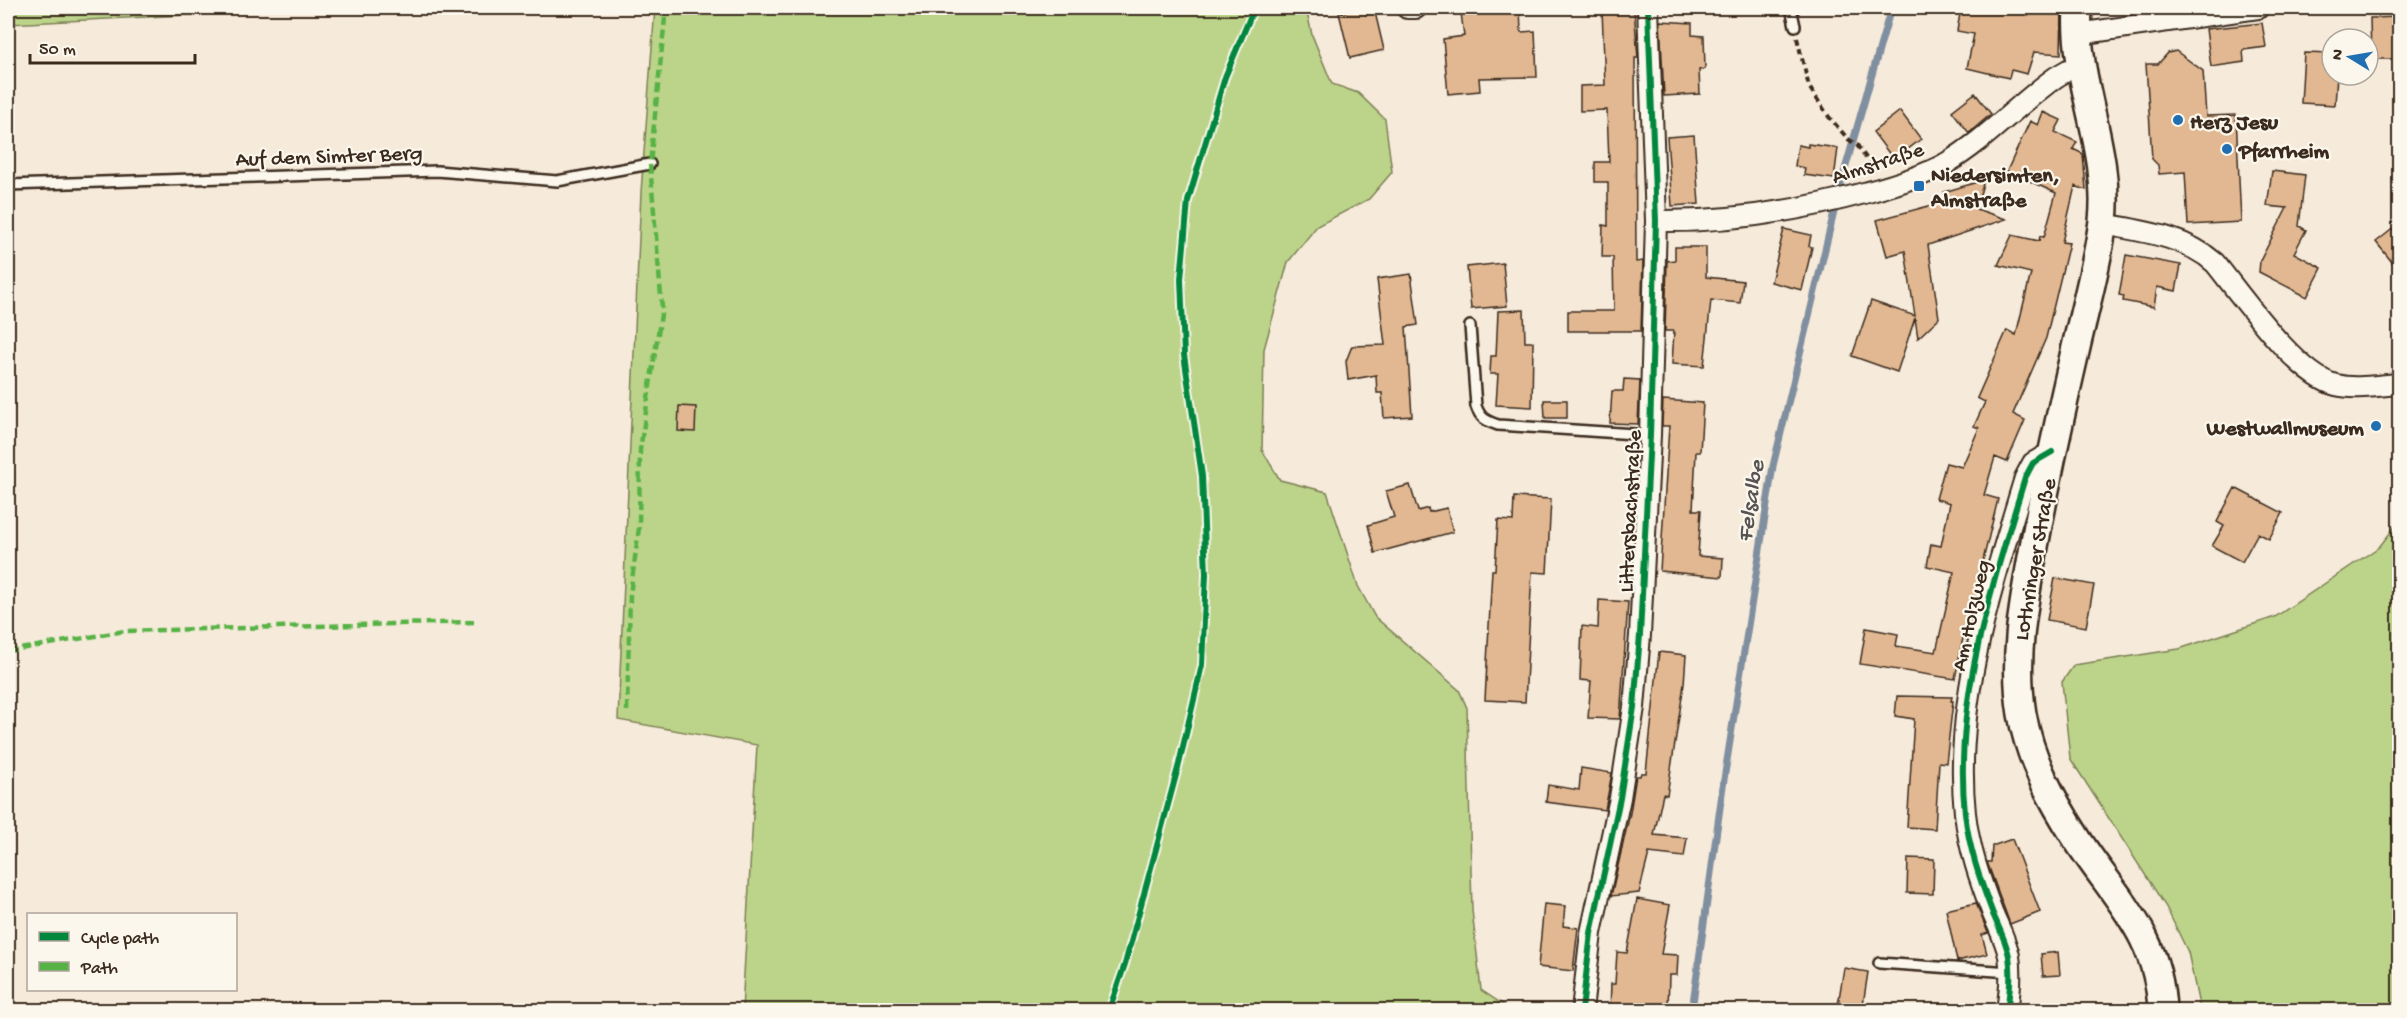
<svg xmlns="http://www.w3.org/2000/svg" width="2407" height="1018" viewBox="0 0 2407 1018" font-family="'Gochi Hand',sans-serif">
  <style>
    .green { fill: #bcd48a; stroke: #7c7f54; stroke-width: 1.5 }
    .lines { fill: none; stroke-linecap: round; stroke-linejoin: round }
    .stream { stroke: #808fa0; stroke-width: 7 }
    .building { fill: #e1b891; stroke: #3b2a1e; stroke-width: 1.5 }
    .lane-casing { stroke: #3b2a1e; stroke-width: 14 }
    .street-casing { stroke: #3b2a1e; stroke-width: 24 }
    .secondary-casing { stroke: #3b2a1e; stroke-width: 32 }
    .path { stroke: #3b2a1e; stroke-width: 4; stroke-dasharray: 6 4.5; stroke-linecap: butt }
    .lane { stroke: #fbf7ec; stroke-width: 9 }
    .street { stroke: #fbf7ec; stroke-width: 20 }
    .secondary { stroke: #fbf7ec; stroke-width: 27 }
    .quiet { stroke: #57b245; stroke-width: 4.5; stroke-dasharray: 9 4.5; stroke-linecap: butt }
    .cycleway-casing { stroke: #fbf7ec; stroke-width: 10 }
    .cycleway { stroke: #00873e; stroke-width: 6 }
    .poi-dot { fill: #1f6fb2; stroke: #fbf7ec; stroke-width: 2 }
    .labels { text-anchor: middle; stroke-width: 4.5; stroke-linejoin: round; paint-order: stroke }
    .poi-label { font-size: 22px; font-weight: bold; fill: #3b2a1e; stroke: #fbf7ec; text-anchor: start }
    .street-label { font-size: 22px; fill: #3b2a1e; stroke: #fbf7ec }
    .water-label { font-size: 24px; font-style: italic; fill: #585454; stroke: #fbf7ec }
  </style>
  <rect width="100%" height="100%" fill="#f6eada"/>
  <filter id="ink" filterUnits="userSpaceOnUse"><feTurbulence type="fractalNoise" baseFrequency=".0167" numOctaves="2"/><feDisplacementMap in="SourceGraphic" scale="12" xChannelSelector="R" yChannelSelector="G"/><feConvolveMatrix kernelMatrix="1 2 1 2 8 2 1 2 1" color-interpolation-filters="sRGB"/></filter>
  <g filter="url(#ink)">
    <path class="green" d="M8,8H245V12L8,24Z
      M655,8H1306L1312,35L1332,84L1358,93L1385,119L1392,172L1369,199L1317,226L1288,262L1264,349L1262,450L1280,480L1327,492L1358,586L1375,617L1459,690L1467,708L1472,910L1481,990L1511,1010H742L757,745L618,720L641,192Z
      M2399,522V1010H2200L2188,952L2166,907L2070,758L2062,682L2074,665L2179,649L2275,617L2379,547Z"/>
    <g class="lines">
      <path class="stream" d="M1692,1010L1723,786L1773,466L1840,187L1891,8"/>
    </g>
    <path class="building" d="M1363,8H1374L1384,50L1350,58L1339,13Z
      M1493,8H1520L1521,32L1535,31L1537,77L1479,78L1480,91L1448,94L1443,39L1464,36L1461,13L1493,9Z
      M1961,8H1994L2017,12L2018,8H2062L2061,54L2034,52L2027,74L2011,70L2009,78L1967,68L1974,34L1957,31Z
      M1634,9L1638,58H1635L1636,262L1643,261L1641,331H1568V311H1614L1613,257H1602L1603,225L1608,226V182H1595V162H1609L1607,110L1580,111V86L1605,85L1602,10Z
      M2400,17V59H2371L2370,18Z
      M1660,21L1692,23V35L1704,36L1705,69L1699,70L1700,94L1664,96Z
      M2262,23L2266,47L2243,50L2244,62L2211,67L2206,29Z
      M2176,51L2203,71L2206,116L2236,115L2241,222L2188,225L2185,172L2159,174L2158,165L2152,159L2146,64H2158L2168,53Z
      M2304,53L2332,54V75H2337L2335,105L2301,103Z
      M1975,93L1991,114L1969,133L1952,111Z
      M1900,111L1921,139L1894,160L1873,132Z
      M2043,112L2061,120L2055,132L2077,142L2073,149L2083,154L2086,190L2075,186L2062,242L2069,243L2046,338L2013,414L2025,420L2007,462L1995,457L1984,495L1998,499L1978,581H1980L1969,630L1967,639L1963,638L1955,679L1860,664L1866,628L1898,634L1896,646L1936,652L1954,572L1927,566L1931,544L1941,546L1950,503L1936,499L1946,463L1962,467L1979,428L1974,426L1985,402L1977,398L2007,330L2016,335L2031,273L1998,265L2012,235L2039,241L2040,236L2044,237L2056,193L2007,171L2030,121L2038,125Z
      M1694,135L1699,204L1672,206L1667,137Z
      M1808,144L1838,148L1834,179L1804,175L1805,168L1795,166L1798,145L1808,147Z
      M2272,171L2305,175L2299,226L2306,230L2294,253L2322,268L2307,297L2259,272L2260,261L2287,208L2267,206Z
      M1984,180L1976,209L2006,219L1928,245L1939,318L1918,338L1915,318L1897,372L1852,356L1871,301L1915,316L1905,251L1887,256L1877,220L1947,201L1944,192Z
      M2400,223V272L2376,242Z
      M1784,229L1811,235L1809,246L1812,247L1802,290L1771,282Z
      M1675,247H1706V277L1743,281L1740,303L1711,300L1704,366L1672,364L1674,331H1665L1667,261L1675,260Z
      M2126,255L2181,265L2176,291L2157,287L2154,307L2123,301L2124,296L2119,295Z
      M1503,263L1507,306L1471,309L1467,267Z
      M1411,274L1418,325L1406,327L1412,416L1384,418L1382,393H1377L1376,375L1348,380L1346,361L1352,346L1385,345L1377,279Z
      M1524,310L1525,342H1533L1532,407L1496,405L1498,374H1490L1491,356H1496L1498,311Z
      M1624,379L1640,380L1638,424L1610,423L1612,391H1623Z
      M1544,400H1567V418H1545Z
      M1663,400L1703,403L1700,452H1696L1693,510H1701L1698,556L1723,558L1722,577L1660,571L1669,426H1662Z
      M679,406L696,407L695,432L678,431Z
      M1410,485L1418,511L1428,508L1429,512L1447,508L1453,532L1375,553L1368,525L1394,517L1386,491Z
      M2235,488L2283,513L2269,539L2258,533L2242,562L2212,546L2224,526L2217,522Z
      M1514,497L1551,499L1547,573L1532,572L1525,702L1485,700L1492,570H1495L1498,520L1513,521Z
      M2055,578L2094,585L2086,627L2047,620Z
      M1599,600L1628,602L1620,719L1588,718L1591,681L1580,680L1582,626L1598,628Z
      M1659,652L1686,655L1684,684L1667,795L1663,794L1654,835L1687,838L1684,857L1649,853L1639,893L1611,896L1630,813L1636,776H1640L1641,773H1646Z
      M1897,696L1952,697L1951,701H1953L1946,763L1939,762L1935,829L1907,827L1914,719L1895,716Z
      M1581,768L1612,773L1605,810L1546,802L1548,785L1579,790Z
      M2012,839L2040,912L2010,924L1987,862H1991L1992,846Z
      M1908,858L1934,859L1933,894L1907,893Z
      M1637,899L1670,905L1661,954L1678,955L1677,975H1669L1668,1011H1610L1611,984H1615L1617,952L1627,953Z
      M1976,903L1988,933L1982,935L1987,954L1957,961L1946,910Z
      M1544,904L1565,906L1563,926L1578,928L1573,971L1538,967Z
      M2058,952L2060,975L2043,976L2041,954Z
      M1844,968L1868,972L1862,1011H1837Z"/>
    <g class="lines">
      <defs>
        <path id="lane" d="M1791,8L1795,26
          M8,185L437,171L557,181L650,164
          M1470,326L1476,406C1480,418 1486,421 1498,425L1650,435
          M1879,963L2011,972"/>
        <path id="street" d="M1407,8H1416
          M2078,34L2258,8
          M1656,221C1728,222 1799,211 1868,192C1894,185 1921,177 1945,164C1986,140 2018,104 2056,77L2068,70L2081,66
          M2103,224C2141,231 2185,236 2215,263C2241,295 2297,376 2336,385C2356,390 2379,385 2400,384
          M1582,1010L1591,933L1620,798L1634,707L1640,635L1650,435L1656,221L1648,8
          M2007,1010C2010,992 2012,975 2009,956C2006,941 1999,928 1993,914C1980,880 1969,849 1965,813C1953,701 1993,584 2025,478L2033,463L2052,452"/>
        <path id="secondary" d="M2078,8C2073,80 2111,149 2103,221C2097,267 2084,311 2074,356C2059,421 2045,486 2033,552C2023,606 2013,659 2022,714C2030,760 2052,800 2077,839C2115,898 2159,935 2162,1010"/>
      </defs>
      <use href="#lane" class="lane-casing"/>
      <use href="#street" class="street-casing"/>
      <use href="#secondary" class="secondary-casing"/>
      <path class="path" d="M1797,38L1809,87L1829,117L1848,139L1857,145L1875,171"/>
      <use href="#lane" class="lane"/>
      <use href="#street" class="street"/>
      <use href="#secondary" class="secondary"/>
      <path class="quiet" d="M8,651L125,631L474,622
        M627,711L630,595L639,528L640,450L662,308L650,164L666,8"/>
      <defs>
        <path id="cycleway" d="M1109,1010L1125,964L1179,764L1202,665L1206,574L1202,476L1184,355L1181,279L1188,201L1225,77L1254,8
          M1582,1010L1591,933L1620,798L1634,707L1640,635L1650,435L1656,221L1648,8
          M2007,1010C2010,992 2012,975 2009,956C2006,941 1999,928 1993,914C1980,880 1969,849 1965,813C1953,701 1993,584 2025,478L2033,463L2052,452"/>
      </defs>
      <use href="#cycleway" class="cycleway-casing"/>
      <use href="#cycleway" class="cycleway"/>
    </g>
  </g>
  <g class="poi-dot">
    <circle cx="2178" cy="120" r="6"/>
    <circle cx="2227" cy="149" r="6"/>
    <rect x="1913" y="180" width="12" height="12" rx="3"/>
    <circle cx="2376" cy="426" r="6"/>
  </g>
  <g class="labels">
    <g class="poi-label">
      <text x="2190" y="128">Herz Jesu</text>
      <text x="2239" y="157">Pfarrheim</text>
      <text x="1931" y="181">Niedersimten,<tspan x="1931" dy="25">Almstraße</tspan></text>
      <text x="2364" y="434" text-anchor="end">Westwallmuseum</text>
    </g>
    <g class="street-label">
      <text transform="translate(329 154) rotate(-2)" y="8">Auf dem Simter Berg</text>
      <text transform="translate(1877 161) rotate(-18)" y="8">Almstraße</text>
      <text transform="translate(1628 511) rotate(-87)" y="8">Littersbachstraße</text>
      <text transform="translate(2033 559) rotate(-80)" y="8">Lothringer Straße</text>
      <text transform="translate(1969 615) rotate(-77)" y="8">Am Holzweg</text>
    </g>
    <g class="water-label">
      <text transform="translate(1749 501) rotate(-81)" y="8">Felsalbe</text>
    </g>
  </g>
  <rect width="2407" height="1018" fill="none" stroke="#fbf7ec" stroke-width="30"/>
  <rect x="15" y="15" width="2377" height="988" fill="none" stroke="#3b2a1e" stroke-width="2" filter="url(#ink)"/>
  <rect x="27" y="913" width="210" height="78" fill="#fbf7ec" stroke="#aea59a" stroke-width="1.5"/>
  <rect x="39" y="932" width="30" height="9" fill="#00873e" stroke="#aea59a" stroke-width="1.5"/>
  <text x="81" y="943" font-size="18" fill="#3b2a1e">Cycle path</text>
  <rect x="39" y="962" width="30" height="9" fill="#57b245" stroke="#aea59a" stroke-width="1.5"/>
  <text x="81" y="973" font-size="18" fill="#3b2a1e">Path</text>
  <g transform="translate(2350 57) rotate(281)"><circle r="28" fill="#fbf7ec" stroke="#aea59a" stroke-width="1.5"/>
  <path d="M0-4.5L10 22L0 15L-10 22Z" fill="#1f6fb2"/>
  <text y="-9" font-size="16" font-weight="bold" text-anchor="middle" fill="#3b2a1e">N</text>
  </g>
  <path d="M30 54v9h165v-9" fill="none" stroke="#3b2a1e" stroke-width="3"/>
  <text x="39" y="54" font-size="18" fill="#3b2a1e" stroke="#fbf7ec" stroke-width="4.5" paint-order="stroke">50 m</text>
</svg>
